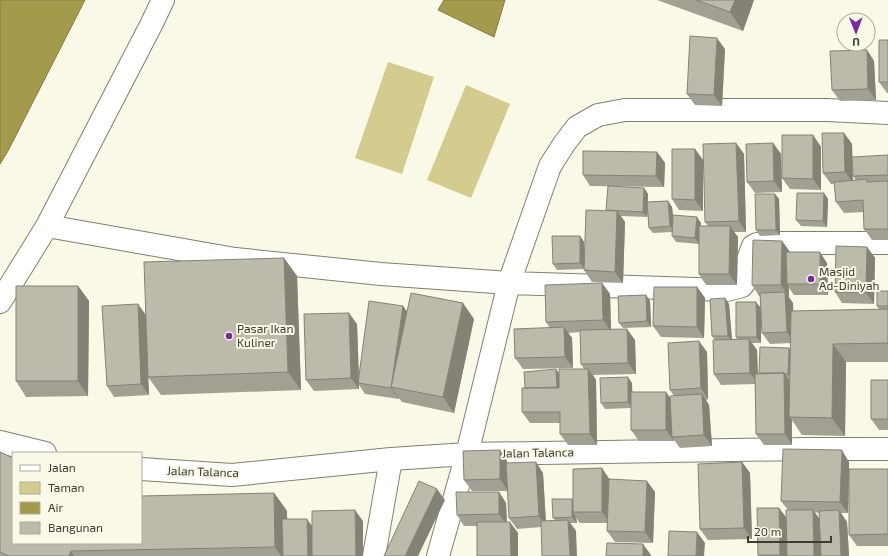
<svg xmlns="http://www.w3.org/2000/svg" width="888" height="556" viewBox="0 0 888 556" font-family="'Exo 2',sans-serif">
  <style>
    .green { fill: #d3cc8e }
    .water { fill: #a39a4b; stroke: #847e44 }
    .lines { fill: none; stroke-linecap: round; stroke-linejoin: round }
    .street-casing { stroke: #818070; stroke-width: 24 }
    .street { stroke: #fff; stroke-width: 22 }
    .wall { fill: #a2a092; fill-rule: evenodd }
    .shaded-wall { fill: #848277 }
    .building { fill: #bcbaaa; stroke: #848277 }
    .poi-dot { fill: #782b9d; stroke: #faf8e6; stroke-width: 1.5 }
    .labels { text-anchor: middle; stroke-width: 4; stroke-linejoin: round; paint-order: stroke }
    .poi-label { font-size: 12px; fill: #3d3c35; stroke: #faf8e6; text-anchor: start }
    .street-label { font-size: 12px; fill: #3d3c35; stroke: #faf8e6 }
  </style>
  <rect width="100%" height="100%" fill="#faf8e6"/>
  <path class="green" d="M388,62L434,77L402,174L355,158Z
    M466,85L510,104L471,198L427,180Z"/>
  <path class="water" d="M0,0H85L8,151L0,164Z
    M444,0H505L494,37L438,10Z"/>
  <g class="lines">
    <defs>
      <path id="street" d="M47,226L235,259L381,274L509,283L727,290L742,286L744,283L746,265L753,246L757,244L771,243H888
        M0,302L47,226L151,25L163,0
        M0,442L45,453
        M141,469L232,475L391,459L467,454L806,449H888
        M374,556L391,459
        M438,556L467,454L509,283L550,166L564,144L577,127L598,115L625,110H827L888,113"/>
    </defs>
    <use href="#street" class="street-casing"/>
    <use href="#street" class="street"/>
  </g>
  <path class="wall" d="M657,0H754L743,31Z
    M888,40V93H887L879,82Z
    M725,49L722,106L695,105L687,94Z
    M867,50L874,61L876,100L840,101L832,90Z
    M844,133L852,144L853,180H856L853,176L888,155V181H873H888V240H872L864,229V212L844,213L836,202L834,184H831L823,173Z
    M813,135L821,147V190L790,189L782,178Z
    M736,143L744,154L746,232H734L738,237L737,285H706L699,274V244L676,242L672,236V232L653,233L649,228L647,209V217L621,216L625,222L623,283L592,282L584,270V269L557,270L553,264L580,236L584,242V258L607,211L606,210L644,188L648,194V202L668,201L672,207L673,217L701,223V226H708L705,222Z
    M773,143L781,154L782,192L755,193L747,182Z
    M695,149L703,160V211L679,210L672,199Z
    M657,152L665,163L664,187L590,186L583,175Z
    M824,193L828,199L827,227L801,226L796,220Z
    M775,194L779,199L780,235L760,236L756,230Z
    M782,241L790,252L827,263L828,295H794L789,288V297L788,296L793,303V311L879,309L877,306L888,291V362H846L845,436L802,435L792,420V445H764L756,434L755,384L721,385L714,374L715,340L712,336L725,298L729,304L732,339H737L736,337L761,308V343H752L757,350L758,374L759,373L791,350V343L770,344L762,333L760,296H759L752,285Z
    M867,247L875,258L874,304L842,303L835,292Z
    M284,258L297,276L301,390L161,395L148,377L149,395L114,397L107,386L146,315L148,367Z
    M602,283L610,294L611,329L635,340L636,374L593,375L596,380L597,445H568L560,434V423H530L522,412L525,388L556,369L559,374L584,369L581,364L580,332L568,333L572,338L573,368L523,369L515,358L550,328L546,322Z
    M78,286L89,301L88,396L26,397L16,381Z
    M697,287L705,298L704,338L661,337L653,326Z
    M646,295L650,301L651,327L623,328L619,323Z
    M403,306L407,312L474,319L454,413L402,402L399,398V399L365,394L359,385V389L314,391L306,380L357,324L359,377Z
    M707,352L708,399L706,400L709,405L712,446L680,448L674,440V441H639L631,430V408L605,409L601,403L632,383V392L670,398L674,396L670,390Z
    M888,380V430H879L871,419Z
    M500,450L507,461V463L543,473L546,521L555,520L553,518L572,499L610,479L655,492L653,543L615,542L607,531L608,523H580L576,518L577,523H570L576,531L541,527L517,529L509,518L508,491H472L464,480Z
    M0,452L13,543L274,493L287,511V519L312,525L363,521V556H0Z
    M742,462L750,473L752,539L708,540L700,529Z
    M849,462V469H888V546H857L849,535V479L848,513H841L847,522L849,556H758V555L779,508L786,517L788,510L781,501ZM815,512L819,513V519Z
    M499,492L506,503L507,522L518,533V556H477V526H464L457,515Z"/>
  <path class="shaded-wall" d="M735,0H754L743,31L730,12Z
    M717,38L725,49L722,106L714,95Z
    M867,50L874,61L876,100L868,89Z
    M844,133L852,144L853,183L845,172Z
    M813,135L821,147V190L813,179Z
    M736,143L744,154L746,232L739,221Z
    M773,143L781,154L782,192L774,181Z
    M695,149L703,160V211L695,200Z
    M657,152L665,163L664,187L656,176Z
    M644,188L648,194L647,217L643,212Z
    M824,193L828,199L827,227L823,221Z
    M775,194L779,199L780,235L776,230Z
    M668,201L672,207L675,232L670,226Z
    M617,211L625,222L623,283L615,272Z
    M697,217L701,223L699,244L695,238Z
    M730,226L738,237L737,285L729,274Z
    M580,236L584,242L585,269L580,263Z
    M782,241L790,252L787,284L789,288V297L781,285Z
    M867,247L875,258L874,304L866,293Z
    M820,252L827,263L828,295L820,284Z
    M284,258L297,276L301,390L288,372Z
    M602,283L610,294L611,331L603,320Z
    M78,286L89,301L88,396L78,381Z
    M697,287L705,298L704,338L697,327Z
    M785,292L793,303L794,343L787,332Z
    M646,295L650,301L651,327L647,321Z
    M725,298L729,304L732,341L728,336Z
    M756,302L761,308V343L757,337Z
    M463,303L474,319L454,413L443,397Z
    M138,304L146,315L149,395L141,384Z
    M403,306L411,317L392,387Z
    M349,313L357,324L359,383H358L359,385V389L351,378Z
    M564,327L572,338L573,368L565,357Z
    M627,329L635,340L636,374L628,363Z
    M749,339L757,350L758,384L750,373Z
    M699,341L707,352L708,399L701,388Z
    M833,344L846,362L845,436L832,418Z
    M789,348L793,354L792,380L788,374Z
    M556,369L560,375L561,393L557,387Z
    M588,369L596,380L597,445L590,434Z
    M784,373L791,384L789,417L792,420V445L785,434Z
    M628,377L632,383L633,408L628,402Z
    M391,387L399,398V399L391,388Z
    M666,392L674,403L672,437L674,440V441L666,430Z
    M702,394L709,405L712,446L704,435Z
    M500,450L507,461L508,491L500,479Z
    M842,450L849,462L848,513L840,502Z
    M536,462L543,473L546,527L539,516Z
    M742,462L750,473L752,539L744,528Z
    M602,468L610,480V523L602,512Z
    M647,481L655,492L653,543L645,532Z
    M437,489L445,500L418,556H405Z
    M499,492L506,503L507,525L499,514Z
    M274,493L287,511L288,556H281L275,547Z
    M572,499L573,512L576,518L577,523L572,517Z
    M779,508L787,519L788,556H781L780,555Z
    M355,510L363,521V556H356Z
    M813,510L821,521V556H814Z
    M839,510L847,522L849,556H841Z
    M307,519L315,530V556H308Z
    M568,520L576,531L577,556H570Z
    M510,522L518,533V556H511Z
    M697,532L705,543L704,556H696Z
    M643,544L651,555V556H643Z
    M71,551L74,556H69Z"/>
  <path class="building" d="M696,0H735L730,12Z
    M690,36L717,38L714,95L687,94Z
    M879,40H888V82H879Z
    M867,50L868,89L832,90L830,51Z
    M822,133H844L845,172L823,173Z
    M782,135H813V179L782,178Z
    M736,143L739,221L705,222L703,144Z
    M773,143L774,181L747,182L746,144Z
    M672,149H695V200L672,199Z
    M583,151L657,152L656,176L583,175Z
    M888,155V175L853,176L852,157Z
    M867,179V182L888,181V229H864L863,200L836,202L834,182Z
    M608,186L644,188L643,212L606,210Z
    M797,193H824L823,221L796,220Z
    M755,194H775L776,230H756Z
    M668,201L670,226L649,228L647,202Z
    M586,210L617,211L615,272L584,270Z
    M673,215L697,217L695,238L672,236Z
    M699,226H730L729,274H699Z
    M552,236H580V263L553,264Z
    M753,240L782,241L781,285H752Z
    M836,246L867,247L866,293L835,292Z
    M786,252H820V284H787Z
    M284,258L288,372L148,377L144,262Z
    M602,283L603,320L546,322L545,285Z
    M16,286H78V381H16Z
    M654,287H697V327L653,326Z
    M877,291H888V306H877Z
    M785,292L787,332L762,333L760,293Z
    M411,293L463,303L443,397L391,387Z
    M646,295L647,321L619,323L618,296Z
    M725,298L728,336H712L710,299Z
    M369,301L403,306L391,388L358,383Z
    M736,302H756L757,337H736Z
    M138,304L141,384L107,386L102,306Z
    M888,309V343L833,344L832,418L789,417L791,311Z
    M349,313L351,378L306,380L304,314Z
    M564,327L565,357L515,358L514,329Z
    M627,329L628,363L581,364L580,330Z
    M749,339L750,373L714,374L713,340Z
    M699,341L701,388L670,390L668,343Z
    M760,347L789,348L788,374H784V373H759Z
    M556,369L557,387L525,388L524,372Z
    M559,369H588L590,434H560V412H522V388H559Z
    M784,373L785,434H756L755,374Z
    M628,377V402L601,403L600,378Z
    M871,380H888V419H871Z
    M631,392H666V430H631Z
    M702,394L704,435L672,437L670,396Z
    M783,449L842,450L840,502L781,501Z
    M500,450V479L464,480L463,451Z
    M0,452L13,458V543H141V496L274,493L275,547L71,551L69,556H9L0,552Z
    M536,462L539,516L509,518L506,463Z
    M742,462L744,528L700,529L698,464Z
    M602,468V512H573V469Z
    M849,469H888V534L849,535Z
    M609,479L647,481L645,532L607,531Z
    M419,481L437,489L405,556H384Z
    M456,492H499V514L457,515Z
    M552,499H572V517L553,518Z
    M757,508H779L780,555H758Z
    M355,510L356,556H312V511Z
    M786,510H813L814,556H787Z
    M839,510L841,556H821L819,511Z
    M282,519H307L308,556H283Z
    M568,520L570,556H542L541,521Z
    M477,522H510L511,556H477Z
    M669,531L697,532L696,556H668Z
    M607,543L643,544V556H606Z"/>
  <g class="poi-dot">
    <circle cx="811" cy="279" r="4"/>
    <circle cx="229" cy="336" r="4"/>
  </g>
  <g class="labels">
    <g class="poi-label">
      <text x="819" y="276">Masjid<tspan x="819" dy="14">Ad-Diniyah</tspan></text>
      <text x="237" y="333">Pasar Ikan<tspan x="237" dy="14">Kuliner</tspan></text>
    </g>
    <g class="street-label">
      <text transform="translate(538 453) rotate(-1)" y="4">Jalan Talanca</text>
      <text transform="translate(203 472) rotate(2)" y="4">Jalan Talanca</text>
    </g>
  </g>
  <rect x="12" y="452" width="130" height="92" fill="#faf8e6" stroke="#aead9f"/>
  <rect x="20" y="465" width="20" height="6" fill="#ffffff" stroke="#aead9f"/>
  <text x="48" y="472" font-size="12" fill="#3d3c35">Jalan</text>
  <rect x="20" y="482" width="20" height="12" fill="#d3cc8e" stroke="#aead9f"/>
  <text x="48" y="492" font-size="12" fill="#3d3c35">Taman</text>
  <rect x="20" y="502" width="20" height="12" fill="#a39a4b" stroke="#aead9f"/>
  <text x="48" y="512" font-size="12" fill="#3d3c35">Air</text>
  <rect x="20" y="522" width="20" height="12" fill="#bcbaaa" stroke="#aead9f"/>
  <text x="48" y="532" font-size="12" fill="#3d3c35">Bangunan</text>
  <g transform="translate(856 32) rotate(179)"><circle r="19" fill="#faf8e6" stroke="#aead9f"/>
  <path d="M0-3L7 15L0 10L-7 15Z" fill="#782b9d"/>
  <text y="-6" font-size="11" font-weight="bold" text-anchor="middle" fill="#3d3c35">U</text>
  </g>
  <path d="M748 536v6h83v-6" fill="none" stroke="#3d3c35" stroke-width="2"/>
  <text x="754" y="536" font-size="12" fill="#3d3c35" stroke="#faf8e6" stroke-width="3" paint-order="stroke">20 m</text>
</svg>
